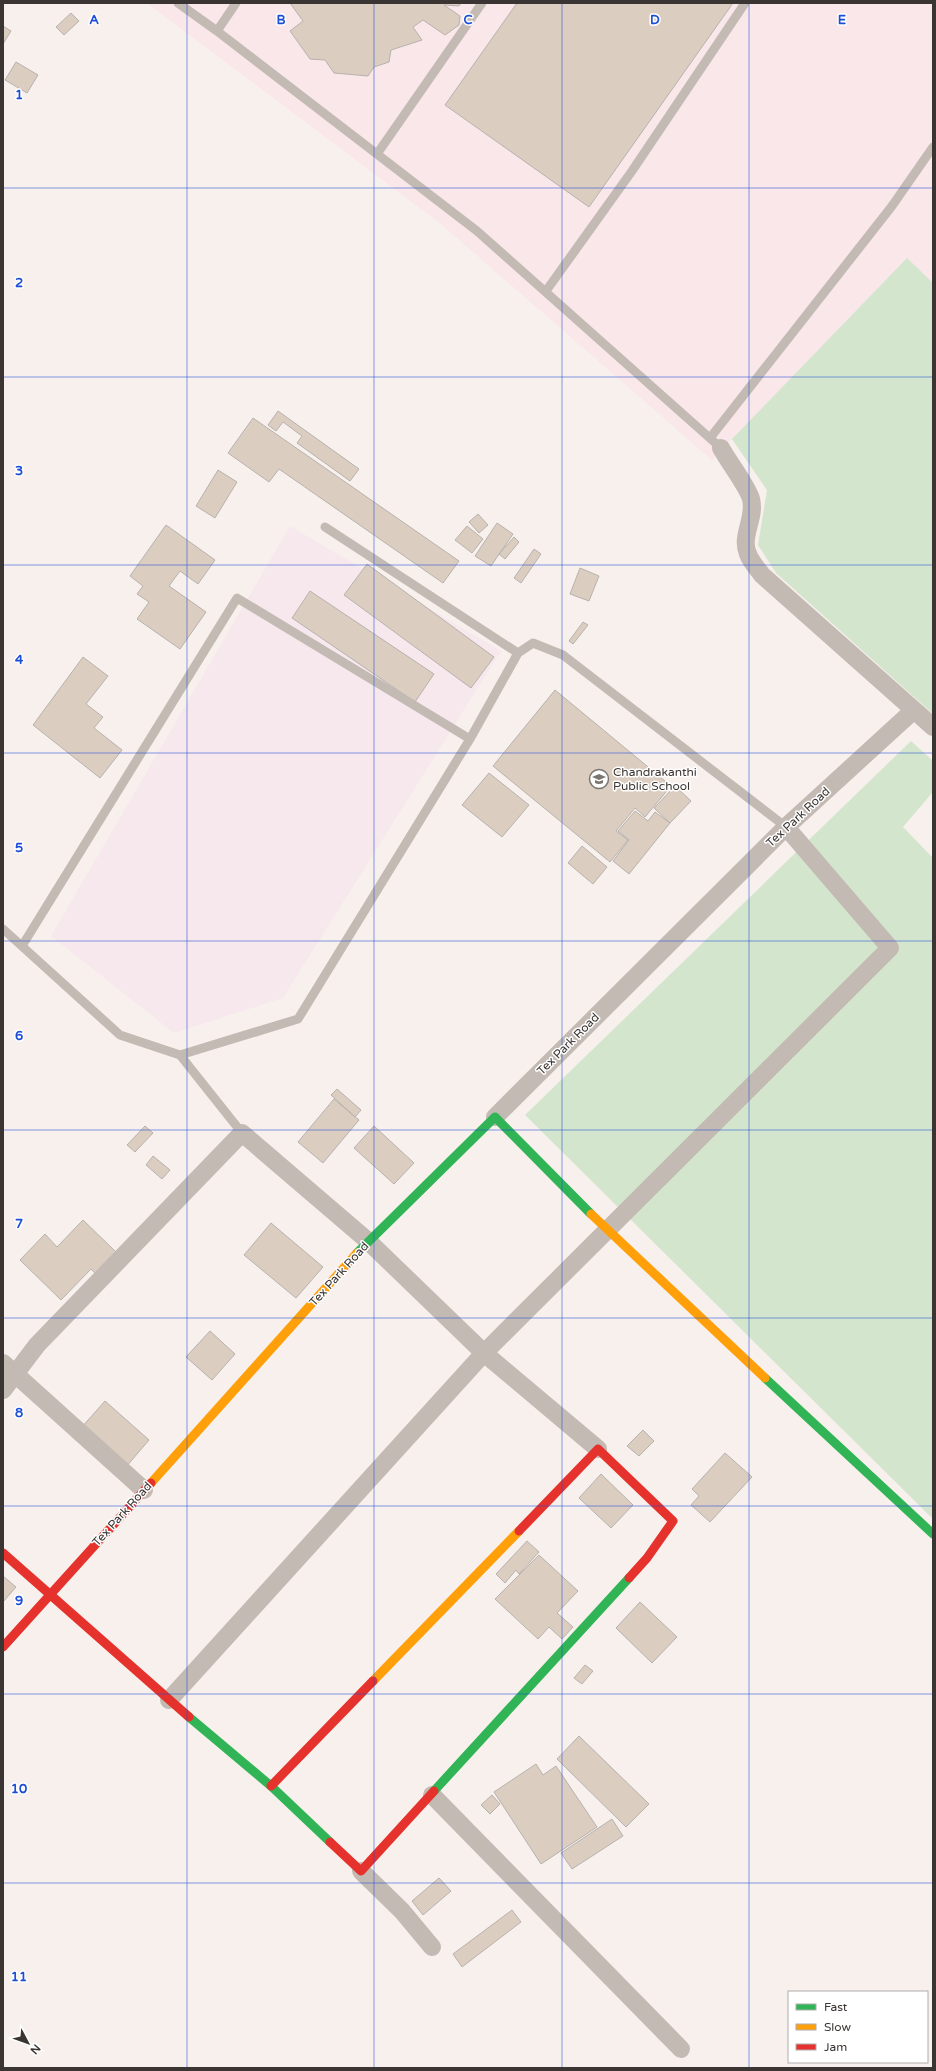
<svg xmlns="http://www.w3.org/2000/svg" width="936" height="2071" viewBox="0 0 936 2071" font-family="'Varela Round',sans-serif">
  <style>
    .commercial { fill: #f9e7e9 }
    .education { fill: #f7e8ee }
    .green { fill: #d3e5cd }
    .building { fill: #dccdc1; stroke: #b7b2ae }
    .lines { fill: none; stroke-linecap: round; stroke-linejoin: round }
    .lane { stroke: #c4bab4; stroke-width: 9 }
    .street { stroke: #c4bab4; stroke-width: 18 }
    .fast { stroke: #30b455; stroke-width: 9 }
    .slow { stroke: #ff9f0a; stroke-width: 9 }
    .jam { stroke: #e5322d; stroke-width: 9 }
    .grid { fill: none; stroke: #1d4ed8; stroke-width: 1; stroke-opacity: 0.55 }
    .labels { text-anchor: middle; stroke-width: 3; stroke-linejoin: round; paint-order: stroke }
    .poi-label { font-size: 12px; fill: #3a3532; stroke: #fff; text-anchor: start }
    .street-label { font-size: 12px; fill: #3a3532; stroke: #fff }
    .grid-label { font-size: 13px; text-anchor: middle; font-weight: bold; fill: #1d4ed8; stroke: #fff; stroke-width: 3; stroke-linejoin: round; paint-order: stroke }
  </style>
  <rect width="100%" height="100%" fill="#f8f0ec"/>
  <path class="commercial" d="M147,3H933V283L907,258L712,460L442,225Z"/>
  <path class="education" d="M290,526L501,651L283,998L174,1033L51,936Z"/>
  <path class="green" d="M907,258L933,283V714L776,573L758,545L767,490L732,439Z
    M911,741L933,761V792L903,827L933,858V1519L525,1115Z"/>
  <path class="building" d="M290,3H461L459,6L444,5L460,16L459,25L445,35L423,20L413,27L422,40L391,50L389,62L374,67L368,76L334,73L325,60L310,59L290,31L303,21Z
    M517,3H733L589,207L445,105Z
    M71,13L79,21L64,35L56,27Z
    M3,26L11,31L3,44Z
    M16,62L38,75L27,93L5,80Z
    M278,411L359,469L350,481L297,443L302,436L283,422L276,431L268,425Z
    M253,418L459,561L443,583L279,469L269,482L228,453Z
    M218,470L237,482L215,518L196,506Z
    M478,514L488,525L479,533L469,522Z
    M497,523L513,534L491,566L475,556Z
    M166,525L215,560L198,584L180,571L169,586L206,612L180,649L137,619L149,602L137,594L143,586L130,576Z
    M467,526L483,539L472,553L455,540Z
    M514,537L519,542L505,559L499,554Z
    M534,549L541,554L521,583L514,578Z
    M367,564L494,657L471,688L344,595Z
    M580,568L599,576L589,601L570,594Z
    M310,591L434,674L415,702L292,618Z
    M583,622L588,625L573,644L569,641Z
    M83,657L108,676L86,704L103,717L94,728L122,750L100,778L33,725Z
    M555,690L671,786L645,817L635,808L616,831L628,840L610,862L493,766Z
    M489,773L529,805L502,837L462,805Z
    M675,786L691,801L670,823L654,808Z
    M635,811L648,821L655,812L670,823L629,874L613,861L629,840L618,831Z
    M582,846L607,867L593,884L568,863Z
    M337,1089L361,1110L355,1117L331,1095Z
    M334,1099L359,1120L323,1163L298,1142Z
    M145,1126L153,1133L135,1152L127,1145Z
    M374,1126L414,1163L394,1184L354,1148Z
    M153,1156L170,1170L162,1179L146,1165Z
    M83,1220L117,1253L97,1275L91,1269L61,1300L20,1260L45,1234L57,1247Z
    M271,1223L323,1267L296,1298L244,1255Z
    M210,1331L235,1354L212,1380L186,1357Z
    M105,1401L149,1440L126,1467L81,1428Z
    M643,1430L654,1441L639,1456L627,1446Z
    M725,1453L752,1477L710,1522L691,1505L699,1496L692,1489Z
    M601,1474L633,1505L611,1528L579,1498Z
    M527,1541L539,1552L519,1574L516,1570L505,1583L496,1574Z
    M539,1555L578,1591L557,1613L573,1627L562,1639L549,1627L538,1639L495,1599Z
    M3,1576L16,1587L3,1602Z
    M640,1602L677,1637L652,1663L616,1628Z
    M585,1665L593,1671L582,1684L574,1678Z
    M579,1736L649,1804L626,1827L557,1759Z
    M536,1764L543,1775L556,1766L597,1827L541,1864L494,1792Z
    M492,1795L500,1804L490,1814L481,1805Z
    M612,1819L623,1836L572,1869L561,1853Z
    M439,1878L451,1891L423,1915L412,1901Z
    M512,1910L521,1922L462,1967L453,1954Z"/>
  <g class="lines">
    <path class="lane" d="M178,3L217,31L477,231L721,448
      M217,31L236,3
      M377,154L482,3
      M546,291L632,171L745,3
      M710,438L892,206L933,147
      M325,527L518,653
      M3,929L120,1035L180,1055L298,1019L470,739L518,653L533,643L563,655L786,827
      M22,946L237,598L470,739
      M180,1055L242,1133"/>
    <path class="street" d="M914,710L933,727
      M495,1117L786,827L914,710L762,575C757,568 751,562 748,554C740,536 756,518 751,499C748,487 728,461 721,448
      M3,1363L144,1490
      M3,1390L37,1345L242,1133L368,1241L484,1353L598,1449
      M169,1700L484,1353L890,948L786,827
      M432,1795L681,2049
      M361,1871L402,1911L432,1947"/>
    <path class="fast" d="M357,1253L495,1117L591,1214
      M765,1378L933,1534
      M189,1717L271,1786L330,1842
      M434,1791L629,1578"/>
    <path class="slow" d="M591,1214L765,1378
      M151,1483L357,1253
      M373,1681L519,1531"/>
    <path class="jam" d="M519,1531L598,1449L673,1521L647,1558L629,1578
      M3,1553L189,1717
      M3,1647L151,1483
      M271,1786L373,1681
      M330,1842L361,1871L434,1791"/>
  </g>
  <path class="grid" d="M187,3V2068M374,3V2068M562,3V2068M749,3V2068M3,188H933M3,377H933M3,565H933M3,753H933M3,941H933M3,1130H933M3,1318H933M3,1506H933M3,1694H933M3,1883H933"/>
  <defs>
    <symbol id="school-ring" viewBox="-11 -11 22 22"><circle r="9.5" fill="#fff" stroke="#7c7673" stroke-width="1.5"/><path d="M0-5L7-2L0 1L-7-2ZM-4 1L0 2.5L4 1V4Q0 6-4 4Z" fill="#7c7673"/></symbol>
  </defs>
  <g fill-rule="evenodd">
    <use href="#school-ring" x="588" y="768" width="22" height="22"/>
  </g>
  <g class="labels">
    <g class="poi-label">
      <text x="613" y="776">Chandrakanthi<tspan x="613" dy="14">Public School</tspan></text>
    </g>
    <g class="street-label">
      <text transform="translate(798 817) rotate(-43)" y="4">Tex Park Road</text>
      <text transform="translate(568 1044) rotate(-45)" y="4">Tex Park Road</text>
      <text transform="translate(339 1274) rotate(-48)" y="4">Tex Park Road</text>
      <text transform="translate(122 1514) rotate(-48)" y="4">Tex Park Road</text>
    </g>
  </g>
  <g class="grid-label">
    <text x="94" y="24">A</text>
    <text x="281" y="24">B</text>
    <text x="468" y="24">C</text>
    <text x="655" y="24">D</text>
    <text x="842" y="24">E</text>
    <text x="19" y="99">1</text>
    <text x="19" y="287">2</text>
    <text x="19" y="475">3</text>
    <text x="19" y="664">4</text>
    <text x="19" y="852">5</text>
    <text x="19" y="1040">6</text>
    <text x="19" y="1228">7</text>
    <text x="19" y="1417">8</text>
    <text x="19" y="1605">9</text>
    <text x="19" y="1793">10</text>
    <text x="19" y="1981">11</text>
  </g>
  <rect width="936" height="2071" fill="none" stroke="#3a3532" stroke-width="8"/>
  <rect x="788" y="1991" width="140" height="72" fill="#ffffff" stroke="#b0aead"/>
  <rect x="796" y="2004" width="20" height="6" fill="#30b455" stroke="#b0aead"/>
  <text x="824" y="2011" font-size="12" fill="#3a3532">Fast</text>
  <rect x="796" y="2024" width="20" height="6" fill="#ff9f0a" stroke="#b0aead"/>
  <text x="824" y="2031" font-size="12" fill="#3a3532">Slow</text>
  <rect x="796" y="2044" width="20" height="6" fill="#e5322d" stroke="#b0aead"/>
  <text x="824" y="2051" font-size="12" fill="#3a3532">Jam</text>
  <g transform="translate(28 2043) rotate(131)" stroke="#ffffff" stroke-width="3" paint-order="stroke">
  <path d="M0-3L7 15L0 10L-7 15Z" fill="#3a3532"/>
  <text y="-6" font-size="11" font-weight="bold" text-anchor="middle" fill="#3a3532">N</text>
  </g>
</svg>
